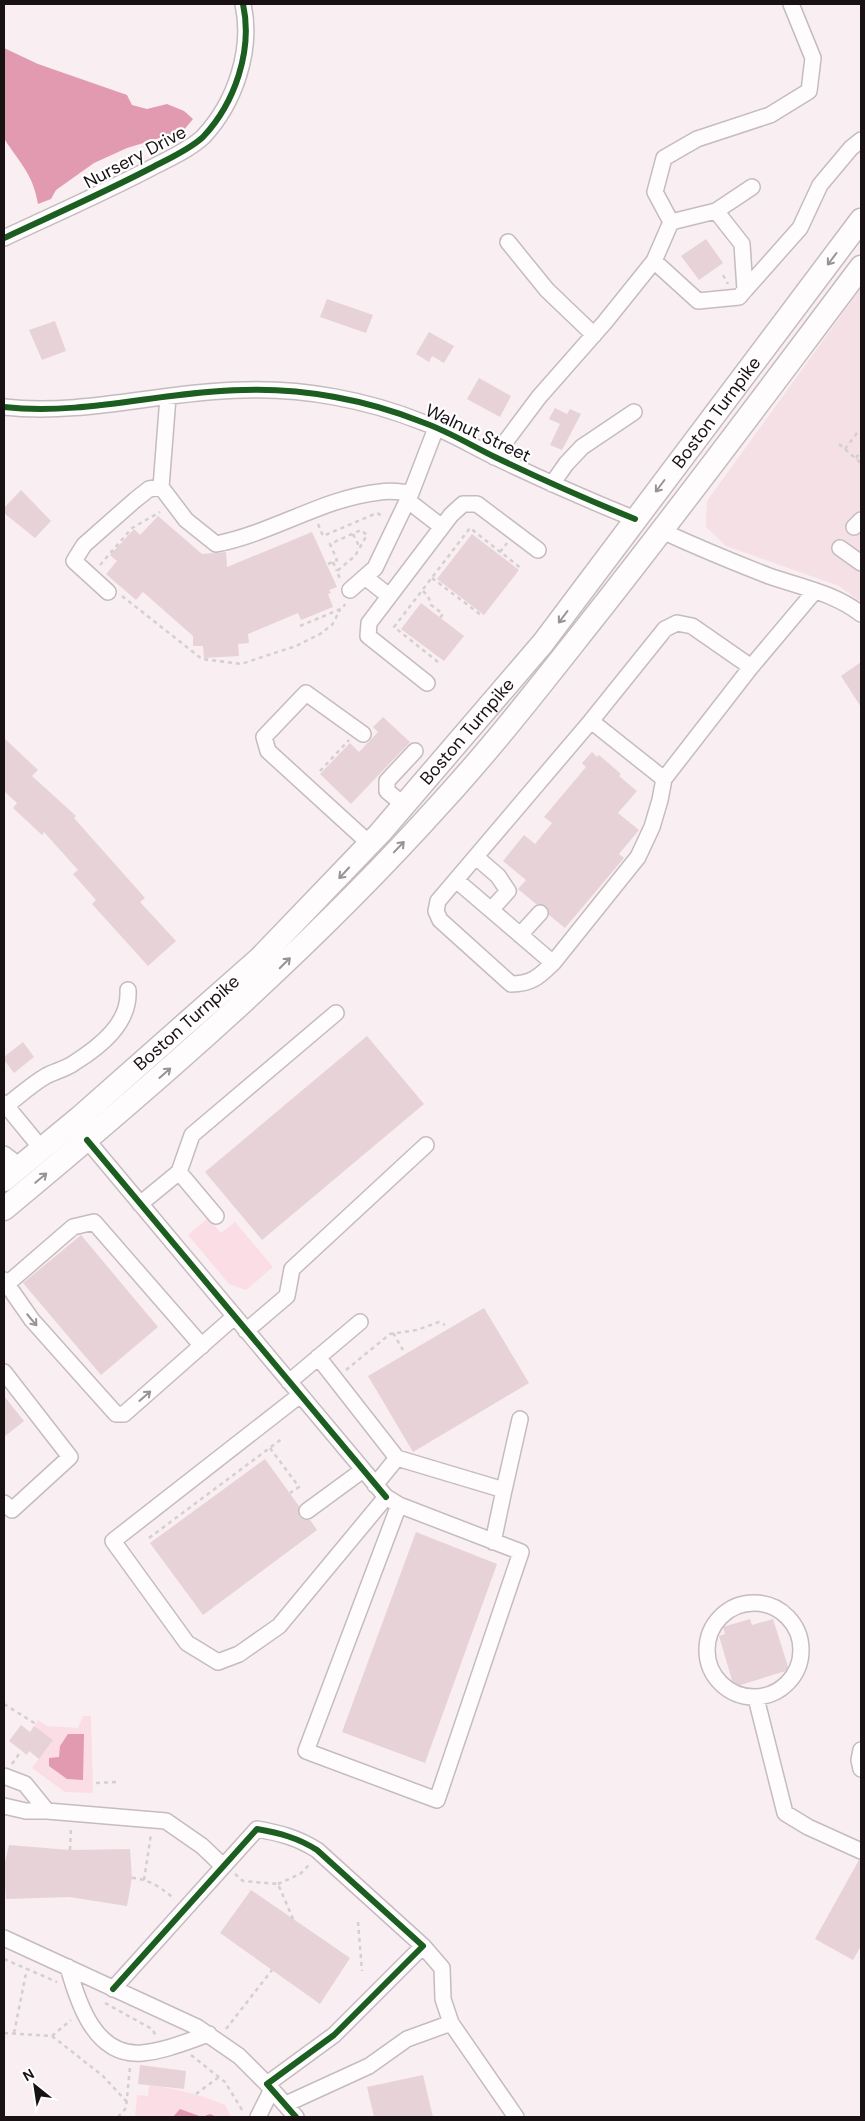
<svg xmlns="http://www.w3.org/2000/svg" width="865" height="2121" viewBox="0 0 865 2121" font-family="'DM Sans',sans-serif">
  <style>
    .built { fill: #f4e0e5 }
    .green { fill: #fbdee5 }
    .water { fill: #e29ab0 }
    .building { fill: #e7d2d8 }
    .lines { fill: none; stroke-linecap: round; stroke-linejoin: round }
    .minor-casing { stroke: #c5bcbf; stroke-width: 18 }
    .highway-casing { stroke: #c5bcbf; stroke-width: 25 }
    .path { stroke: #d3d0d0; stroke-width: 2.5; stroke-dasharray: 4 4; stroke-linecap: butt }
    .minor { stroke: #fefcfd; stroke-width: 15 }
    .highway { stroke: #fefcfd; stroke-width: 22 }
    .cycleway-casing { stroke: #fff; stroke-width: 9 }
    .cycleway { stroke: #1b5e20; stroke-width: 6 }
    .oneway { stroke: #979394 }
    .labels { text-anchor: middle; stroke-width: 4.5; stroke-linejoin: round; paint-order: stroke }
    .street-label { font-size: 18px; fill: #191214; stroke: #fff }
  </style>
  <rect width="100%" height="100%" fill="#f9eef1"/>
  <path class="built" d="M861,288V602L839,586L726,546L706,527L707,501Z"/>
  <path class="green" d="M208,1218L221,1233L235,1222L273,1267L246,1290L229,1284L188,1235Z
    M83,1716H91L93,1793L65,1792L32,1768L52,1741L34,1726L38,1720L47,1726L78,1728Z
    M149,2085C178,2089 198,2094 225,2105L231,2117H135L137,2095L148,2096Z"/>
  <path class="water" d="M4,48L38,64L127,95L132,105L147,109L167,104L184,111L193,119L183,131L127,148L94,163L56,190L51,199L38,204C33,174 20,163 5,140C1,134 4,62 4,48Z
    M68,1734H84L83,1780L67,1779L49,1766V1758L59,1757L60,1746Z
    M180,2109L202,2117L210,2114L217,2117H173Z"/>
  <path class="building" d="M706,239L723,263L699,280L681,256Z
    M327,299L373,315L366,333L320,317Z
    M55,321L66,351L42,360L29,330Z
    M429,332L454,346L444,363L432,356L429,362L416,354Z
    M479,378L511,396L500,417L467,399Z
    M555,408L567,414L570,409L581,414L562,450L550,445L560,424L549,419Z
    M21,490L51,521L35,538L4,513V508Z
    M158,516L202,554L226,552L227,567L312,532L337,587L329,590L331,593L328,594L333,607L301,620L298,613L248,634L249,643L238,644L239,656L204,658L203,646H193V636L143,592L136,600L106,574L117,561L110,555L134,529L140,535Z
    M472,534L519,570L484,615L437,579Z
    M421,603L464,636L444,661L401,629Z
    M861,662V707L841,676Z
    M383,717L410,742L351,804L320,774L350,743L359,752L378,732L373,727Z
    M4,738L38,770L32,776L76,816L74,818L145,898L140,902L176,941L148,966L92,904L96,900L73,874L78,870L44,832L42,835L13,808L17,803L4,791Z
    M592,752L597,757L599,755L621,774L619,776L637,791L618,813L639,830L619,854L624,858L565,928L549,915L546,906L536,904L518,889L526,880L503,861L524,835L535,844L552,823L544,817L586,767L582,763Z
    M367,1036L424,1104L262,1240L205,1172Z
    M23,1042L34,1057L14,1073L4,1060V1057Z
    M81,1235L158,1327L101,1375L23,1283Z
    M484,1308L529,1383L413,1452L368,1376Z
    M4,1396L24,1421L4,1437Z
    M265,1459L299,1506V1516L304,1520H310L317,1530L203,1615L150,1543Z
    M416,1532L497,1564L425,1763L342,1732Z
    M750,1619L752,1625L773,1619L789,1670L734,1687L719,1636L725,1634L723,1627Z
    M21,1725L30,1732L34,1726L53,1740L39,1759L29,1751L27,1755L9,1741Z
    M9,1845L70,1850L130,1849L132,1878L127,1906L69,1897L6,1899L4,1867Z
    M859,1860H861V1946L853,1960L815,1939Z
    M251,1890L350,1958L320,2004L220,1933Z
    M140,2065L186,2071L184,2089L138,2084Z
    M423,2075L433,2117H374L367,2087Z"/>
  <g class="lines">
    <defs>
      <path id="minor" d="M716,211L752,187
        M671,222L655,192L664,158L697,139L770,115L809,91L813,58L791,4
        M4,238C53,215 103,193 151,168C168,159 189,150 203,137C235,103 253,50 243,4
        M508,242L547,290L594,335
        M745,290L800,228L820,185L851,148L861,140
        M168,397L161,487L186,520L216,544C273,533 323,498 380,492C390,490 401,492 411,493L436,428
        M4,407C85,416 163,391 244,390C304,388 367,400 422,422C448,431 472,446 497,458C543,480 588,500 635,519
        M494,457L539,397L605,322L654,261L671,222L716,211L742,244L745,290L739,297L698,301L654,261
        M552,484L566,464L582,447L634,412
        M407,500L442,527
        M854,527L861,520
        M662,531C697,547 733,562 769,576C801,587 834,593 861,614
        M840,548L861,563
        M365,577L389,596
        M350,590L375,568L411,493
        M108,592L74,561L84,545L135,500L149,489L161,487
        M427,683L368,636L369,623L451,515L463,504H477L538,550
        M591,721L665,629L677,623L692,626L751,667
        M363,734L306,693L264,737L268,751L370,844
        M664,779L660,800L652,827L638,857L553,963C539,977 531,984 511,984L440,920L436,911L438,901L591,721L664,779L751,667L815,591
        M405,806L387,791V781L415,751
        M476,857L498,876L508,891L491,910
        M456,880L553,963
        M520,935L540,913
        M4,1103L41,1148
        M6,1106C19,1096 32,1084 46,1076C55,1071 66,1069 74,1063C101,1046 130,1023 128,990
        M87,1140L386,1497L399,1505L521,1552L437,1800L306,1751L399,1505
        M4,1154L20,1166
        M179,1172L216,1216
        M140,1204L179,1172L192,1135L336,1013
        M4,1280L32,1320L116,1414H124L234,1317
        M7,1284L73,1227L94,1222L202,1346
        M246,1331L287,1296L292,1269L426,1145
        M318,1357L397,1458L375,1485
        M4,1372L70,1457L12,1510L4,1503
        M289,1382L360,1322
        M300,1395L113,1541L187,1643L218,1662L239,1654L279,1626L386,1497
        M397,1458L504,1490L493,1542
        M504,1490L520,1419
        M307,1511L363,1470
        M707 1650a47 47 0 1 1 94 0a47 47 0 1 1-94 0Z
        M756,1698L785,1813L808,1827L861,1851
        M861,1750L859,1760L861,1769
        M4,1776L25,1784L47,1811H26L4,1806
        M47,1811L166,1821L202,1846L223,1866
        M4,1938L197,2027L239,2056L267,2084
        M423,1946L442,1968L443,1999L451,2023
        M68,1967C78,2003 95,2057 142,2053C165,2051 188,2041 209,2034
        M113,1989L257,1829C280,1833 298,1838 317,1850L423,1946L334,2035L267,2084L296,2117
        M286,2104L369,2066L407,2039L451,2023L516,2117
        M258,2117L272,2089"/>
      <g id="highway">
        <path id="s1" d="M4,1180L79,1118L260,958L380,833L543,643L861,220"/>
        <path d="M4,1209C157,1082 308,951 441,803C495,744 543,682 592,620C684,504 772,385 861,267"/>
      </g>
    </defs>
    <use href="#minor" class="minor-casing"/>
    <use href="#highway" class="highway-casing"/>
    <path class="path" d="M723,275L728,284
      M839,444L861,463
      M845,449L857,433
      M856,458L861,451
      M318,524L323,536L377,513L384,517
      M353,534L360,548
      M500,552L507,543
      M333,562L337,571
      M328,564L337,560L330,544L361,530L367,535L355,556L337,571L340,579
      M100,565L132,528L160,512
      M432,578L481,615
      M423,591L428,596L431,605L443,614L440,618
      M122,596L202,659L241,664L296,646L320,634L332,625L340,610
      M300,626L343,608L345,604
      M438,662L394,627L470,528L522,569
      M320,771L349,740
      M393,1333L403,1350
      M346,1370L390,1334L417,1330L439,1322L445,1325
      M270,1448L299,1487L290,1493
      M149,1538L283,1438
      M4,1704L36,1724
      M12,1764L21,1751
      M96,1783L117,1782
      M70,1850L71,1827
      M235,1874L243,1881L278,1884L293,1919
      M132,1878C147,1878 164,1889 174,1899
      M144,1880L151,1834
      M278,1884L300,1874L310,1864
      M358,1922L362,1971
      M4,1959L57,1982
      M105,2003L152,2029L156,2036
      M226,2029L272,1970
      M4,2033L52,2036L71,2020
      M14,2033L27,1968
      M52,2036L103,2076L127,2102
      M191,2055L225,2082L244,2113
      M196,2094L219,2077
      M118,2117L126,2108L130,2067"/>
    <use href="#minor" class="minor"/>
    <use href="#highway" class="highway"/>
    <defs>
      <path id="cycleway" d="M4,238C53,215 103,193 151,168C168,159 189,150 203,137C235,103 253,50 243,4
        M4,407C85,416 163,391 244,390C304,388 367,400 422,422C448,431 472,446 497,458C543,480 588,500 635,519
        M87,1140L386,1497
        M113,1989L257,1829C280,1833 298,1838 317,1850L423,1946L334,2035L267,2084L296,2117"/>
    </defs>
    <use href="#cycleway" class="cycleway-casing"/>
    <use href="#cycleway" class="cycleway"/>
  </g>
  <defs><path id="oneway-shaft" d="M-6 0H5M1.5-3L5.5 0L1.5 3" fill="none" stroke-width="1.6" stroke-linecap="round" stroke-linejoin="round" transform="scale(1.25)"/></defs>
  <g class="oneway">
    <use href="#oneway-shaft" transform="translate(832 259) rotate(127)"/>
    <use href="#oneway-shaft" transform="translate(660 486) rotate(127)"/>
    <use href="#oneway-shaft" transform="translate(563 617) rotate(127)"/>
    <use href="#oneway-shaft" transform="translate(399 847) rotate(-46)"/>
    <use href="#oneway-shaft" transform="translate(344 873) rotate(133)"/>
    <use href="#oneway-shaft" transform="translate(285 963) rotate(-45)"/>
    <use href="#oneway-shaft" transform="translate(165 1073) rotate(-41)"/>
    <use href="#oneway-shaft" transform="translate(41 1178) rotate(-40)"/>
    <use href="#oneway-shaft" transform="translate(32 1320) rotate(50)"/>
    <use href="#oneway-shaft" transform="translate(145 1396) rotate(-41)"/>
  </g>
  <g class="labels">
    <g class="street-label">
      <text transform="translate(135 157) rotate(-28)" y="6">Nursery Drive</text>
      <text dy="6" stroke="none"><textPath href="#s1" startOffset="1051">Boston Turnpike</textPath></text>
      <text transform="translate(478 433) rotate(25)" y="6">Walnut Street</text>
      <text dy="6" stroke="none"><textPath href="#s1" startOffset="646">Boston Turnpike</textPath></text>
      <text dy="6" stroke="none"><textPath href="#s1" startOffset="241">Boston Turnpike</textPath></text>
    </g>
  </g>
  <rect width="865" height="2121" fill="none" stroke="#191214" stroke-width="10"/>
  <g transform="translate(35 2086) rotate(330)" stroke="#ffffff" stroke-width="4" paint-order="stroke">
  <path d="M0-4L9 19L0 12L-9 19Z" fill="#191214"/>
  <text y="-8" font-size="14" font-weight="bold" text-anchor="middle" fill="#191214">N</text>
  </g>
</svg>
